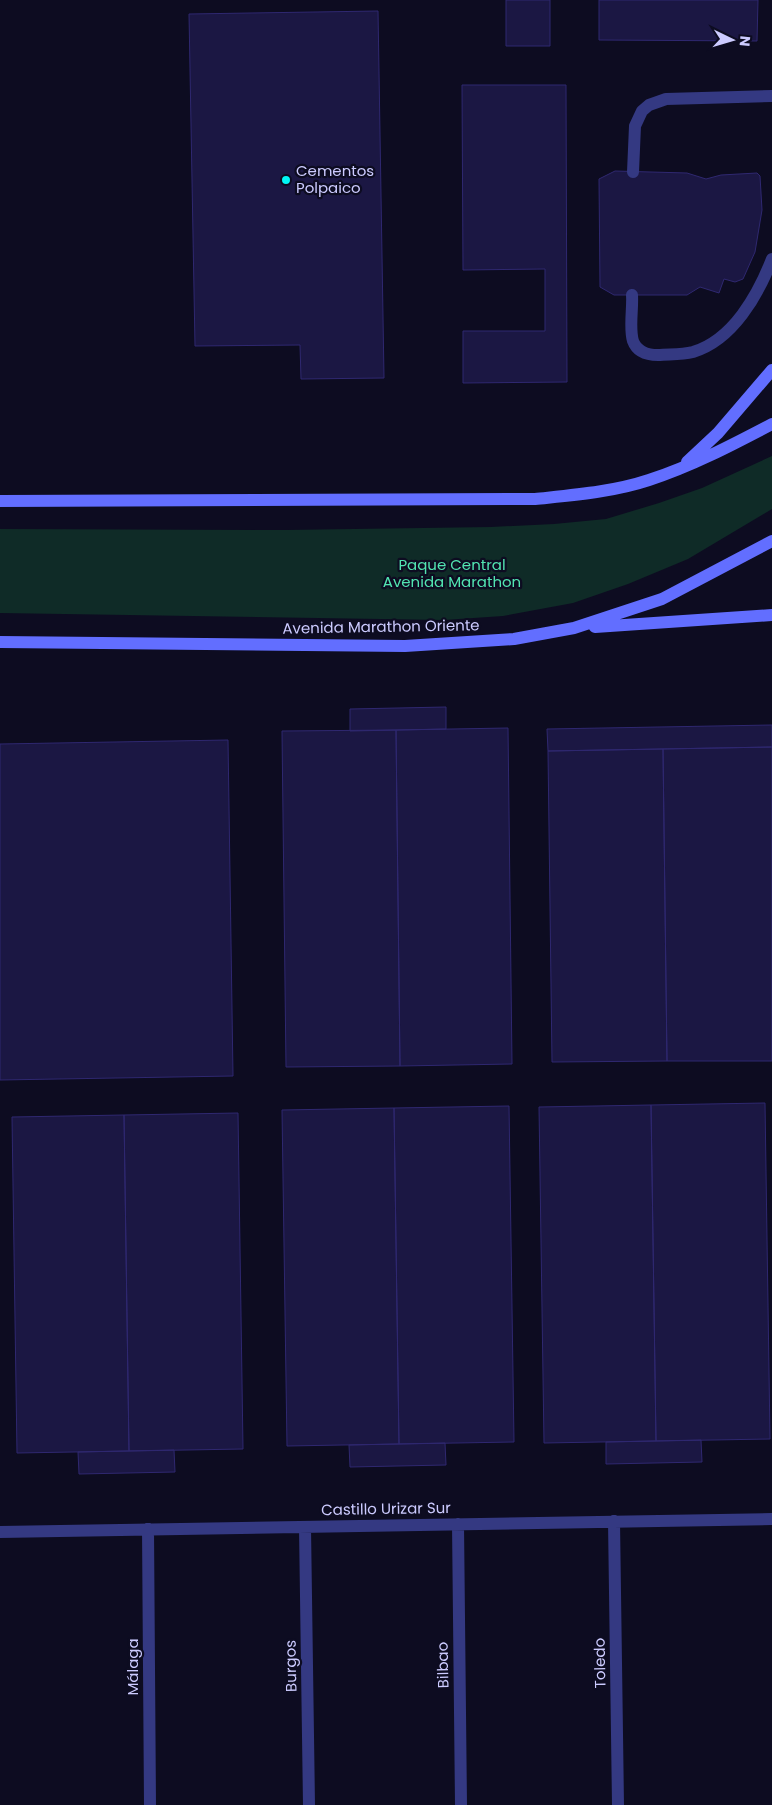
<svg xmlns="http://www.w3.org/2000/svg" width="772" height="1805" viewBox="0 0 772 1805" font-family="Poppins,sans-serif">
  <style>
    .green { fill: #0f2b27 }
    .building { fill: #1b1743; stroke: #2f2870 }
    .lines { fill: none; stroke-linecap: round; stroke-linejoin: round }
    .service { stroke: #343982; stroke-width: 12 }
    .minor { stroke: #343982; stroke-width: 12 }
    .secondary { stroke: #626eff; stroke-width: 12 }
    .poi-dot { fill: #00f6f6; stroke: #0d0c21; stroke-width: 2 }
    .labels { text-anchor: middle; stroke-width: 4.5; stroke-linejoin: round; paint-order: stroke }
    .poi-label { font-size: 15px; fill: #cccbff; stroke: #0d0c21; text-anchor: start }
    .park-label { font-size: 15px; fill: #52e4b1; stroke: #0d0c21 }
    .street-label { font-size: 15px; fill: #cccbff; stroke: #0d0c21 }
  </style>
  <rect width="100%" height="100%" fill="#0d0c21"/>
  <path class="green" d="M772,456V509L688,559L628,584L573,603L503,616L444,620L0,613V529L286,530L491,527L554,524L606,519L659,503L702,488Z"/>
  <path class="building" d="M506,0H550V46H506Z
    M599,0H758L757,41L599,40Z
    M378,11L384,378L301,379L300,345L195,346L189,14Z
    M462,85H566L567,382L463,383V331H545V269L463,270Z
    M615,171L687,173L706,179L721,175L757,173L760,176L762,210L755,252L743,279L735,282L724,279L719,293L700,287L687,295H614L600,287L599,179Z
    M446,707V729L350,731V709Z
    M772,725V747L548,751L547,729Z
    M508,728L512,1064L400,1066L396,730Z
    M396,730L400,1066L286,1067L282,731Z
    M228,740L233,1076L0,1080V744Z
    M772,747V1061H667L663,749Z
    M663,749L667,1061L552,1062L548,751Z
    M765,1103L770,1439L656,1441L651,1105Z
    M651,1105L656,1441L544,1443L539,1107Z
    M509,1106L514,1442L399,1444L394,1108Z
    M394,1108L399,1444L287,1446L282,1110Z
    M238,1113L243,1449L129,1451L124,1115Z
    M124,1115L129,1451L17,1453L12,1117Z
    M701,1440L702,1462L606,1464V1442Z
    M445,1443L446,1465L350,1467L349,1445Z
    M174,1450L175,1472L79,1474L78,1452Z"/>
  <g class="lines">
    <path class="service" d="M633,172L635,126L642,111L649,105L666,99L772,96
      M632,295C633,309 629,328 633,341C637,352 648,355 658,355C670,354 681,355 693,352C733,340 758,295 772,259"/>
    <path class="minor" d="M614,1521L618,1805
      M458,1524L461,1805
      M305,1527L309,1805
      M148,1529L150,1805
      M0,1532L772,1519"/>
    <path class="secondary" d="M687,462L718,433L772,370
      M0,501L535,499C573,495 613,492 649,480C692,466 732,445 772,424
      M595,627L772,615
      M0,642L405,646L514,639L574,628L662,599L772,541"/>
  </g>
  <circle class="poi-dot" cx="286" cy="180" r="5"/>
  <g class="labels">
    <g class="poi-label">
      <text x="296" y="176">Cementos<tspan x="296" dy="17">Polpaico</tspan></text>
    </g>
    <g class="park-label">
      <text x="452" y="570">Paque Central<tspan x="452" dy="17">Avenida Marathon</tspan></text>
    </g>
    <g class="street-label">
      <text transform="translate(381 627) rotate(-1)" y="5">Avenida Marathon Oriente</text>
      <text transform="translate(386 1509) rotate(-1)" y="5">Castillo Urizar Sur</text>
      <text transform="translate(600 1663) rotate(-91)" y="5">Toledo</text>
      <text transform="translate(443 1665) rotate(-91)" y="5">Bilbao</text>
      <text transform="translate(291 1666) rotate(-91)" y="5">Burgos</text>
      <text transform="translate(133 1667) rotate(-90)" y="5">Málaga</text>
    </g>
  </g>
  <g transform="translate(732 40) rotate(95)" stroke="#0d0c21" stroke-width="4" paint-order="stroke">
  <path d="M0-4L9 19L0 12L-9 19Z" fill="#cccbff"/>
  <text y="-8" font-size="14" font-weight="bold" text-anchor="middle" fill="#cccbff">N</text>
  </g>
</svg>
